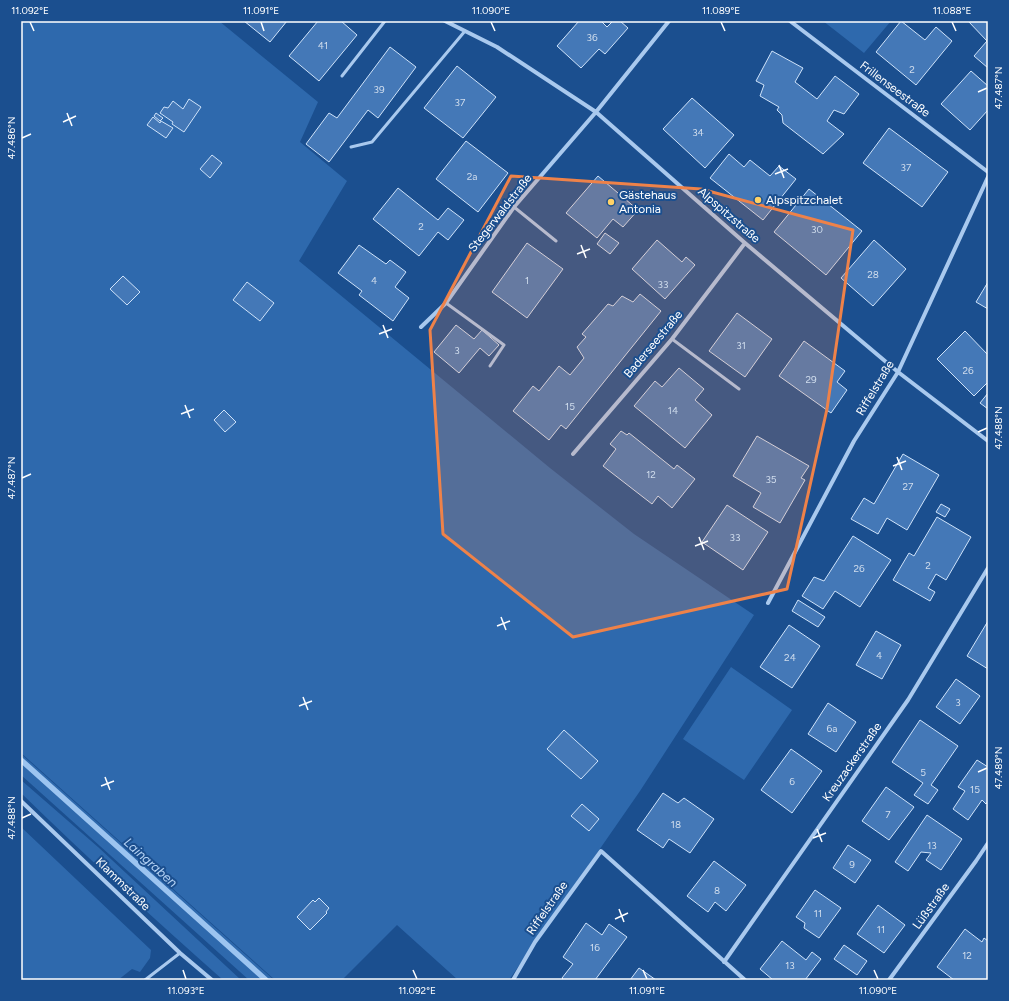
<svg xmlns="http://www.w3.org/2000/svg" width="1009" height="1001" viewBox="0 0 1009 1001" font-family="Figtree,sans-serif">
  <style>
    .green { fill: #2e69ad }
    .lines { fill: none; stroke-linecap: round; stroke-linejoin: round }
    .stream { stroke: #9cc4f0; stroke-width: 5.5 }
    .building { fill: #4478b7; stroke: #cfe3fa }
    .service { stroke: #a9c9ee; stroke-width: 3 }
    .minor { stroke: #a9c9ee; stroke-width: 4 }
    .marked { fill: #ee8249; fill-opacity: 0.2; stroke: #ee8249; stroke-width: 3; stroke-linejoin: round }
    .ticks { fill: none; stroke: #fff; stroke-width: 1.5 }
    .poi-dot { fill: #ffd166; stroke: #1b4f8f; stroke-width: 1.5 }
    .labels { text-anchor: middle; stroke-width: 4; stroke-linejoin: round; paint-order: stroke }
    .number-label { font-size: 10px; fill: #d0dded }
    .street-label { font-size: 12px; fill: #fff; stroke: #1b4f8f }
    .poi-label { font-size: 12px; fill: #fff; stroke: #1b4f8f; text-anchor: start }
    .water-label { font-size: 13px; font-style: italic; fill: #b5d3f5; stroke: #1b4f8f }
    .neatline { fill: none; stroke: #fff; stroke-width: 1.5 }
    .ticks-label { font-size: 10px; text-anchor: middle; fill: #fff }
  </style>
  <rect width="100%" height="100%" fill="#1b4f8f"/>
  <path class="green" d="M21,21H219L318,102L300,142L347,181L299,261L550,468L634,534L754,615L640,791L509,980H458L397,925L342,980H275L21,753Z
    M823,21H891L864,53Z
    M731,667L792,710L744,780L683,739Z
    M21,754L274,980H249L21,775Z
    M21,780L98,847L241,980H223C154,919 87,857 21,793Z
    M21,827L151,950L150,958L140,972L132,969L118,980H21Z"/>
  <g class="lines">
    <path class="stream" d="M21,760L266,980"/>
  </g>
  <path class="building" d="M244,21H287L270,42Z
    M318,21H341L357,35L319,81L289,56Z
    M579,21H601L607,27L613,21H620L628,28L605,54L599,49L581,68L557,46Z
    M901,21L925,40L936,27L952,41L916,85L876,52Z
    M968,21H988V68L974,56L987,41Z
    M390,47L416,67L378,118L368,110L329,162L306,144L329,113L337,118Z
    M772,51L803,68L795,82L817,99L835,76L859,94L844,114L834,110L827,121L844,134L823,154L783,123L782,115L777,110L779,107L760,96L764,85L756,81Z
    M457,66L496,97L463,138L424,108Z
    M971,71L988,86V110L970,130L941,104Z
    M692,98L734,135L705,168L663,129Z
    M189,99L201,107L184,132L172,124L173,122L160,113L164,107L168,108L173,101L183,109Z
    M156,113L163,118L160,121L154,116Z
    M153,117L160,123L161,121L173,128L166,138L147,125Z
    M889,128L948,172L922,207L863,163Z
    M466,141L508,173L478,212L436,179Z
    M729,154L744,167L750,160L770,176L779,166L796,179L763,220L710,178Z
    M212,155L222,163L210,178L200,169Z
    M598,176L638,210L623,227L613,219L597,238L566,213Z
    M398,188L438,220L448,208L464,220L448,240L438,232L419,256L373,219Z
    M809,189L862,231L826,275L774,232Z
    M605,233L619,243L610,254L597,244Z
    M657,240L682,262L686,257L695,265L665,299L632,269Z
    M874,240L906,269L873,306L841,278Z
    M527,243L563,269L527,318L492,292Z
    M359,245L386,264L390,260L406,272L395,287L409,298L393,321L359,295L362,291L338,273Z
    M123,276L140,292L127,305L110,289Z
    M247,282L274,303L260,321L233,300Z
    M988,282V309L976,302Z
    M640,294L661,311L566,429L561,425L549,440L513,411L533,386L539,391L559,366L570,375L584,358L577,347L586,337L582,334L608,304L613,306L622,296L633,302Z
    M737,313L772,339L745,377L709,351Z
    M456,325L474,339L482,330L499,345L489,356L480,348L459,373L434,352Z
    M965,331L988,355V382L974,396L937,359Z
    M804,341L845,371L837,382L847,390L831,413L779,376Z
    M679,368L704,389L695,400L712,415L685,448L634,406L655,381L662,387Z
    M988,393V409L980,403Z
    M224,410L236,422L225,432L214,420Z
    M621,431L627,435L629,433L674,469L677,465L695,479L672,508L658,496L652,504L603,466L616,449L610,444Z
    M757,436L809,466L801,478L805,480L780,523L753,507L761,493L733,476Z
    M903,454L939,475L907,530L887,518L878,534L851,519L864,498L874,504Z
    M941,504L950,509L945,517L936,512Z
    M727,505L768,532L743,570L702,542Z
    M937,517L971,537L946,580L936,574L928,588L935,592L930,601L893,580L909,553L914,556Z
    M853,536L891,560L860,607L835,591L823,609L802,596L814,577L824,581Z
    M798,600L825,617L818,627L792,611Z
    M988,621V669L967,656Z
    M789,625L820,646L792,688L760,667Z
    M876,631L901,645L882,679L856,665Z
    M956,679L980,696L960,724L936,707Z
    M828,703L856,722L836,752L808,734Z
    M920,720L958,746L931,785L938,790L928,804L914,795L923,783L892,762Z
    M564,730L598,761L581,779L547,749Z
    M791,749L822,771L792,813L761,790Z
    M977,760L988,767V801L986,804L982,800L968,820L953,809L965,791L958,787Z
    M886,787L914,807L889,840L862,821Z
    M663,793L678,803L684,798L714,819L690,853L669,839L663,848L637,830Z
    M582,804L599,819L589,831L571,816Z
    M927,815L962,839L941,870L926,860L931,853L921,852L908,871L895,862Z
    M848,845L871,860L855,883L833,868Z
    M714,861L746,885L726,911L715,902L708,912L687,896Z
    M815,890L841,908L819,938L804,928L805,923L796,917Z
    M319,898L329,908L326,912L327,913L310,930L297,917L313,900L315,902Z
    M878,905L905,925L884,953L857,934Z
    M586,923L602,935L609,924L627,937L595,980H564L562,978L573,964L563,957Z
    M965,929L982,942L984,938L988,941V980H954L937,967Z
    M782,941L806,960L812,952L821,959L805,980H773L760,969Z
    M844,945L867,961L857,975L834,959Z
    M639,968L656,980H630Z"/>
  <g class="lines">
    <path class="service" d="M342,76L385,21
      M351,147L372,142L465,31
      M514,207L556,241
      M446,303L504,345L490,366
      M672,339L739,389
      M145,980L180,953"/>
    <path class="minor" d="M445,21L497,47L596,112L745,243L898,372L988,441
      M790,21L988,172
      M421,327L446,303L514,207L596,112L669,21
      M573,454L672,339L745,243
      M768,603L854,441L898,372L988,177
      M21,801L180,953L212,980
      M724,962L908,700L988,568
      M513,980L535,942L601,851L745,980
      M889,980L976,861L988,843"/>
  </g>
  <path class="marked" d="M511,176L701,189L853,230L827,409L787,589L573,637L443,534L430,330Z"/>
  <path class="ticks" d="M30,22L34,31M261,22L264,31M491,22L495,31M721,22L725,31M952,22L956,31M978,92L987,88M67,113L72,126M63,122L76,116M22,138L31,134M779,165L784,178M775,174L788,169M581,245L586,258M577,254L590,249M383,325L388,338M379,334L392,329M185,405L190,418M181,414L194,409M978,432L987,428M897,457L902,470M893,466L906,461M22,478L31,474M699,537L704,550M695,546L708,541M501,617L506,630M497,626L510,621M303,697L308,710M299,706L312,701M978,772L987,768M105,777L110,790M101,786L114,781M22,818L31,814M817,829L822,842M813,838L826,833M619,909L624,922M615,919L628,913M183,970L186,979M413,970L417,979M643,970L647,979M874,970L878,979"/>
  <g class="poi-dot">
    <circle cx="758" cy="200" r="4"/>
    <circle cx="611" cy="202" r="4"/>
  </g>
  <g class="labels">
    <g class="number-label">
      <text x="592" y="41">36</text>
      <text x="323" y="49">41</text>
      <text x="912" y="73">2</text>
      <text x="379" y="93">39</text>
      <text x="460" y="106">37</text>
      <text x="698" y="136">34</text>
      <text x="906" y="171">37</text>
      <text x="472" y="180">2a</text>
      <text x="421" y="230">2</text>
      <text x="817" y="233">30</text>
      <text x="873" y="278">28</text>
      <text x="374" y="284">4</text>
      <text x="527" y="284">1</text>
      <text x="663" y="288">33</text>
      <text x="741" y="349">31</text>
      <text x="457" y="354">3</text>
      <text x="968" y="374">26</text>
      <text x="811" y="383">29</text>
      <text x="570" y="410">15</text>
      <text x="673" y="414">14</text>
      <text x="651" y="478">12</text>
      <text x="771" y="483">35</text>
      <text x="908" y="490">27</text>
      <text x="735" y="541">33</text>
      <text x="928" y="569">2</text>
      <text x="859" y="572">26</text>
      <text x="879" y="659">4</text>
      <text x="790" y="661">24</text>
      <text x="958" y="706">3</text>
      <text x="832" y="732">6a</text>
      <text x="923" y="776">5</text>
      <text x="792" y="785">6</text>
      <text x="975" y="793">15</text>
      <text x="888" y="818">7</text>
      <text x="676" y="828">18</text>
      <text x="932" y="849">13</text>
      <text x="852" y="868">9</text>
      <text x="717" y="894">8</text>
      <text x="818" y="917">11</text>
      <text x="881" y="933">11</text>
      <text x="595" y="951">16</text>
      <text x="967" y="959">12</text>
      <text x="790" y="969">13</text>
    </g>
    <g class="street-label">
      <text transform="translate(895 89) rotate(37)" y="4">Frillenseestraße</text>
      <text transform="translate(500 213) rotate(-52)" y="4">Stegerwaldstraße</text>
      <text transform="translate(729 215) rotate(41)" y="4">Alpspitzstraße</text>
      <text transform="translate(653 344) rotate(-50)" y="4">Baderseestraße</text>
      <text transform="translate(875 388) rotate(-59)" y="4">Riffelstraße</text>
      <text transform="translate(852 762) rotate(-55)" y="4">Kreuzackerstraße</text>
      <text transform="translate(123 884) rotate(44)" y="4">Klammstraße</text>
      <text transform="translate(931 906) rotate(-54)" y="4">Lüßstraße</text>
      <text transform="translate(547 908) rotate(-55)" y="4">Riffelstraße</text>
    </g>
    <g class="poi-label">
      <text x="619" y="199">Gästehaus<tspan x="619" dy="14">Antonia</tspan></text>
      <text x="766" y="204">Alpspitzchalet</text>
    </g>
    <g class="water-label">
      <text transform="translate(151 862) rotate(42)" y="5">Laingraben</text>
    </g>
  </g>
  <rect width="1009" height="1001" fill="none" stroke="#1b4f8f" stroke-width="44"/>
  <rect x="22" y="22" width="965" height="957" class="neatline"/>
  <g class="ticks-label">
    <text x="30" y="14">11.092°E</text>
    <text x="261" y="14">11.091°E</text>
    <text x="491" y="14">11.090°E</text>
    <text x="721" y="14">11.089°E</text>
    <text x="952" y="14">11.088°E</text>
    <text transform="translate(998 88) rotate(-90)" y="4">47.487°N</text>
    <text transform="translate(11 138) rotate(-90)" y="4">47.486°N</text>
    <text transform="translate(998 428) rotate(-90)" y="4">47.488°N</text>
    <text transform="translate(11 478) rotate(-90)" y="4">47.487°N</text>
    <text transform="translate(998 768) rotate(-90)" y="4">47.489°N</text>
    <text transform="translate(11 818) rotate(-90)" y="4">47.488°N</text>
    <text x="186" y="994">11.093°E</text>
    <text x="417" y="994">11.092°E</text>
    <text x="647" y="994">11.091°E</text>
    <text x="878" y="994">11.090°E</text>
  </g>
</svg>
